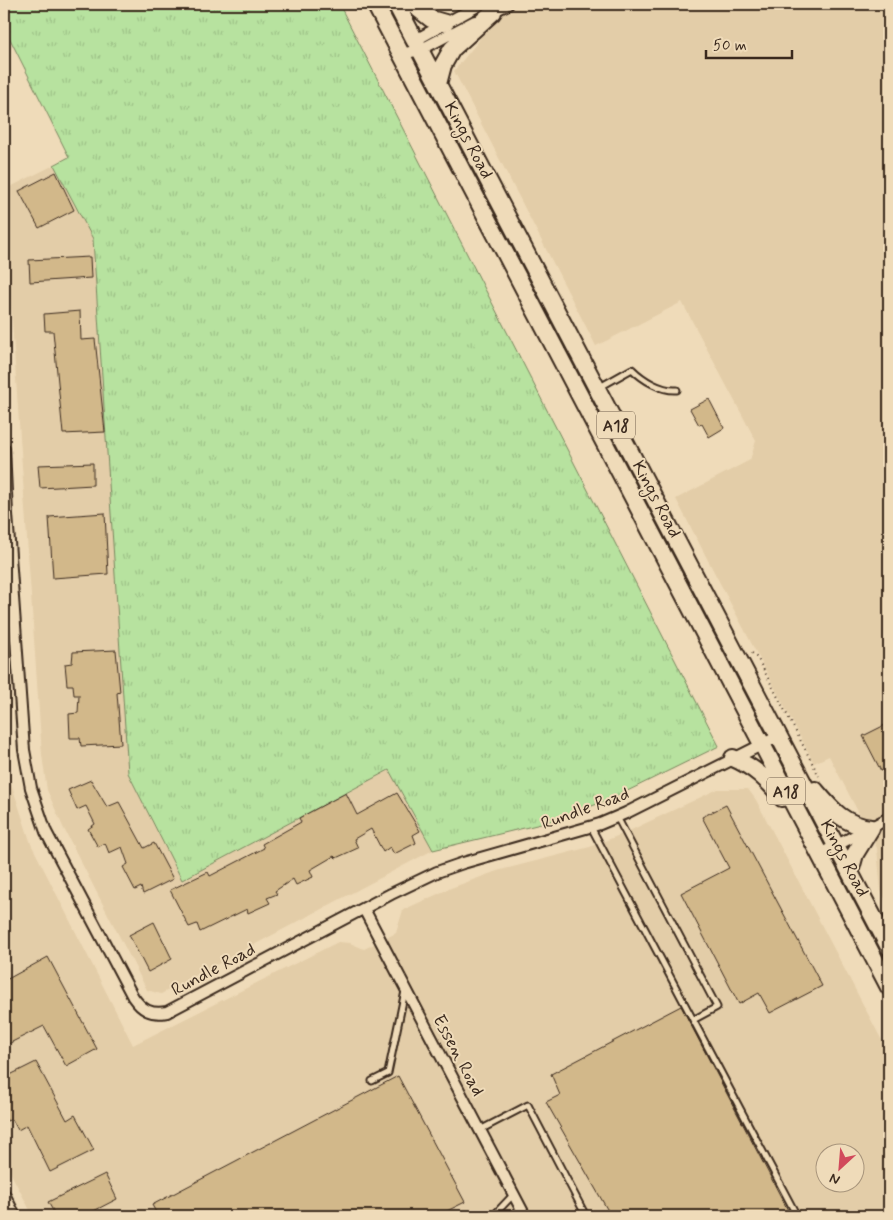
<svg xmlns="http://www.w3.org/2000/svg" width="893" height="1220" viewBox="0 0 893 1220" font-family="Mynerve,sans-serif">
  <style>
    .built { fill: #e3cda8; fill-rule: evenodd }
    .grass { fill: url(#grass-tufts); stroke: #79865e }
    .building { fill: #d2b88a; stroke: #3b2a1e }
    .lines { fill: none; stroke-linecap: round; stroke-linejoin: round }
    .lane-casing { stroke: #3b2a1e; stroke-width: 9 }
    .street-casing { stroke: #3b2a1e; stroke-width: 14 }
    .primary-casing { stroke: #3b2a1e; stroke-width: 20 }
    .path { stroke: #3b2a1e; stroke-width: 2; stroke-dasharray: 1 4; stroke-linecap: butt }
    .lane { stroke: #efdbb9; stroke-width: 5 }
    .street { stroke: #efdbb9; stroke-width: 10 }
    .primary { stroke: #efdbb9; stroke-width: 16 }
    .labels { text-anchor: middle; stroke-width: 4; stroke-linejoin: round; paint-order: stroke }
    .shield { fill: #efdbb9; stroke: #715f4c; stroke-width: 1 }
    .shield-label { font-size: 16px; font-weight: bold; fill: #3b2a1e }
    .street-label { font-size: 18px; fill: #3b2a1e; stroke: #efdbb9 }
  </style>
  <defs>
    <pattern id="grass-tufts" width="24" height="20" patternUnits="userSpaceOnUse" patternTransform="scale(1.25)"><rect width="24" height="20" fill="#b7e29f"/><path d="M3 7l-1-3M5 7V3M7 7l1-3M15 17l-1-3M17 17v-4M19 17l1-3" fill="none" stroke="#9ec288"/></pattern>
  </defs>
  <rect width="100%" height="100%" fill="#efdbb9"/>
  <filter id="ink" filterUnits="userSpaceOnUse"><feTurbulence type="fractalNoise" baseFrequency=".02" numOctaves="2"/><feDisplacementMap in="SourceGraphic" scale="10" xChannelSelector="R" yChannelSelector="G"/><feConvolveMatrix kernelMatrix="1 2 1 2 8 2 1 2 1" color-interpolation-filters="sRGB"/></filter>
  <g filter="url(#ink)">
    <path class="built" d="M459,4H889V907L881,891L877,848L829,756L814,763L676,499L750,460L756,441L682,302L596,346L454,71L480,39Z
      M54,165L93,239L128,773L182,880L389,770L433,850L161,994L147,990L63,827L47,790L42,755L7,249L4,242V190Z
      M4,718L6,756L12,786L31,844L133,1045L338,942L350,943L364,949L396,933L403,910L451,888L497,871L590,847L627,832L718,789H748L756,800L889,1054V1216H33L4,1160ZM826,1152H856V1182H826Z"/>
    <path class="grass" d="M4,4H339L719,746L611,799L545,823L433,850L389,770L182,880L128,773L93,239L54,165L69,157L4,27Z"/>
    <path class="building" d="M56,172L74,210L39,228L19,191Z
      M90,257L91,278L30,282L29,260Z
      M80,311L81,340L95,339L105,432L63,434L53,331H45L44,314Z
      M709,399L724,428L709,437L702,424L699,425L690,409Z
      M93,463V485L40,488L38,465Z
      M105,513L108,574L53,578L49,517Z
      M116,650L120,692L117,693L121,744L81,746L80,738H70L69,714L78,713L79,695H74L73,685H67L65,664L72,663L73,652Z
      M889,723V767L881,771L863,736Z
      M91,780L107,807L119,802L144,848L154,843L173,879L143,894L141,887L135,890L123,867L128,864L122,847L109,853L105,843L98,847L88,829L95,824L86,806L77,810L68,790Z
      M346,793L357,815L397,793L420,831L413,835L416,843L394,854L390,847L383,852L371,829L354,839L358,848L336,858L334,856L310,870L313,877L296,885L293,879L275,891L277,894L267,898L270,903L248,913L247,909L200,932L197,924L189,927L170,890L208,872L210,876L264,848L262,844L301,822L299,818Z
      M726,805L822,986L770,1013L759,993L739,1004L681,893L729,868L702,817Z
      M154,922L172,959L148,972L129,935Z
      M48,957L97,1049L66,1066L44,1026L4,1046V981Z
      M681,1006L791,1216H611L546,1102L560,1095L551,1074Z
      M36,1062L67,1120L75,1115L94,1150L50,1172L27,1125L18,1130L12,1119L7,1121L4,1115V1078Z
      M398,1076L465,1202L437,1216H158L152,1205Z
      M105,1174L117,1199L84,1216H56L48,1202Z"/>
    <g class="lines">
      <defs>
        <path id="lane" d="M600,387L632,369C643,380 661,391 677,390
          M617,817L717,1007L693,1020
          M591,827L797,1216
          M372,1081L388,1073L405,991
          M480,1130L528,1105L586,1216
          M493,1216L513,1195"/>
        <path id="street" d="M488,14L508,4
          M412,42L481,4
          M401,54L420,50L475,21
          M4,449L7,514
          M4,515L7,514L24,750L31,788L46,832L133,997C142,1010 151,1015 167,1012L391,894L437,872L463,863L600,824L626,813L779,736
          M820,854L889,818
          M364,909L525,1216
          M4,1194L15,1216"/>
        <path id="primary" d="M375,4L889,987
          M396,4L889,947
          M412,4L431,19L445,23
          M438,84L443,65L452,49L493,12
          M733,758C754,767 768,780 782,798
          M815,790C831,809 844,825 871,828L855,854L850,872"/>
      </defs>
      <use href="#lane" class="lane-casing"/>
      <use href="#street" class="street-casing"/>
      <use href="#primary" class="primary-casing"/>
      <path class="path" d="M752,653L758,659L819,776"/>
      <use href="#lane" class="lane"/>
      <use href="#street" class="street"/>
      <use href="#primary" class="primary"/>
    </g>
  </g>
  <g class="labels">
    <g class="shield">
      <rect x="597" y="411.5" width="38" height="27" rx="4"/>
      <rect x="767" y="777.5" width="38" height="27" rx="4"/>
    </g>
    <g class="shield-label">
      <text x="616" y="431">A18</text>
      <text x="786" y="797">A18</text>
    </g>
    <g class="street-label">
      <text transform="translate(469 140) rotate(62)" y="6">Kings Road</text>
      <text transform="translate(657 499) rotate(62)" y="6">Kings Road</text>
      <text transform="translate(585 808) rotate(-20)" y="6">Rundle Road</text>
      <text transform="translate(845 858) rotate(62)" y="6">Kings Road</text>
      <text transform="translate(213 969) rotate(-28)" y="6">Rundle Road</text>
      <text transform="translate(459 1055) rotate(62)" y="6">Essen Road</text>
    </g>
  </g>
  <rect width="893" height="1220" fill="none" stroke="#efdbb9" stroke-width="20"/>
  <rect x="10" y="10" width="873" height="1200" fill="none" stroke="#3b2a1e" stroke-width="2" filter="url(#ink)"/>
  <g transform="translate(840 1168) rotate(206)"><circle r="24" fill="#efdbb9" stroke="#a7947b"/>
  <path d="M0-4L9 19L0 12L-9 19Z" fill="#d1495b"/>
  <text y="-8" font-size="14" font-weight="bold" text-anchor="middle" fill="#3b2a1e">N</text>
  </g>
  <path d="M706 50v8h86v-8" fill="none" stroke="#3b2a1e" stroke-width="2.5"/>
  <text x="713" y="50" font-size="15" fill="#3b2a1e" stroke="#efdbb9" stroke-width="4" paint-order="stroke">50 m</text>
</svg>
